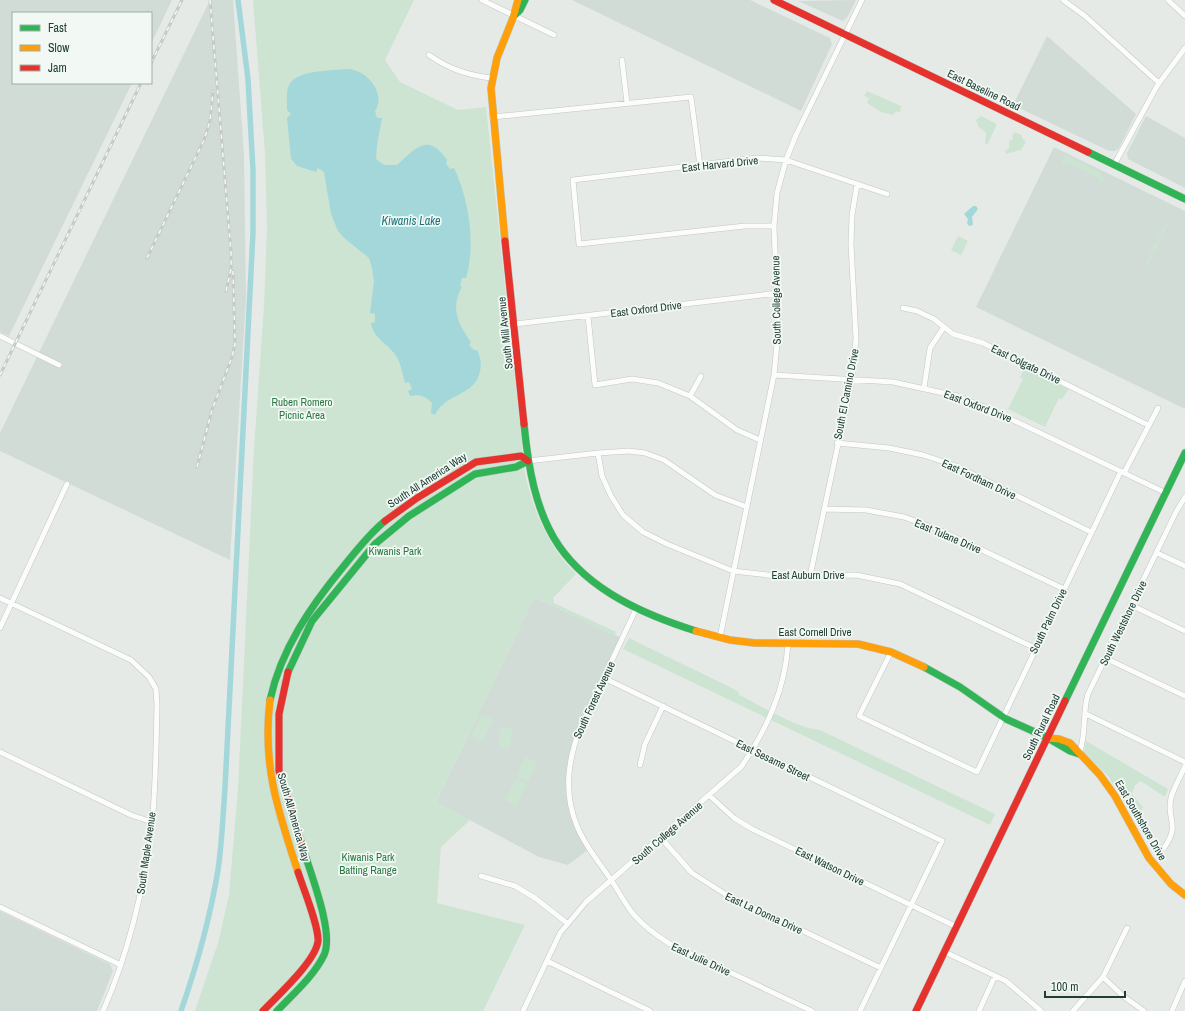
<svg xmlns="http://www.w3.org/2000/svg" width="1185" height="1011" viewBox="0 0 1185 1011" font-family="'Archivo Narrow',sans-serif">
  <style>
    .built { fill: #d2dcd7 }
    .green { fill: #cde4d2 }
    .water { fill: #a3d7da }
    .lines { fill: none; stroke-linecap: round; stroke-linejoin: round }
    .canal { stroke: #a3d7da; stroke-width: 5.5 }
    .street-casing { stroke: #c2c7c4; stroke-width: 6 }
    .fast-casing { stroke: #bec6c3; stroke-width: 8 }
    .slow-casing { stroke: #bec6c3; stroke-width: 8 }
    .jam-casing { stroke: #bec6c3; stroke-width: 8 }
    .street { stroke: #fbfcfb; stroke-width: 5 }
    .fast { stroke: #30b455; stroke-width: 7 }
    .slow { stroke: #ff9f0a; stroke-width: 7 }
    .jam { stroke: #e5322d; stroke-width: 7 }
    .rail-casing { stroke: #c6cbc9; stroke-width: 3 }
    .rail { stroke: #f2f9f5; stroke-width: 1.5; stroke-dasharray: 4.5; stroke-linecap: butt }
    .labels { text-anchor: middle; stroke-width: 3.5; stroke-linejoin: round; paint-order: stroke }
    .street-label { font-size: 11px; fill: #213e34; stroke: #f2f9f5 }
    .park-label { font-size: 11px; fill: #297741; stroke: #f2f9f5 }
    .water-label { font-size: 12px; font-style: italic; fill: #18747d; stroke: #f2f9f5 }
  </style>
  <rect width="100%" height="100%" fill="#e5eae7"/>
  <path class="built" d="M0,0H172L151,44V13H13V83H132L9,336L0,332Z
    M210,0H233L244,155L246,298L230,560L0,451V433Z
    M572,0H750L830,38L832,44L801,111Z
    M856,0L848,16L843,21L798,1Z
    M1047,36L1136,114L1119,148L1115,151H1109L1013,105Z
    M1146,116L1185,138V188L1128,159L1127,153Z
    M1054,147L1185,211V409L976,307Z
    M536,598L622,638L581,726L568,780L577,826L589,849L568,865L539,857L436,802L532,602Z
    M0,911L110,964L113,971L97,1011H0Z"/>
  <path class="green" d="M253,0H414L385,60L400,82L458,110L486,107L525,474C534,513 548,546 576,574L553,598L554,603L616,632L614,636L537,598L532,602L436,802L470,820L441,847L437,903L525,925L483,1011H195L218,943L229,895L238,789L254,448L264,306L267,228L265,154Z
    M867,91L901,106L900,113L896,111L893,115L881,112L867,103L869,98L864,96Z
    M981,116L997,124L987,145L985,143L986,133L978,126L976,120Z
    M1014,132L1022,135V138L1026,142L1021,150L1006,154L1005,151L1009,148V141L1013,139L1012,137Z
    M1064,155L1101,173L1104,179L1103,182H1099L1100,178L1065,162L1063,166L1061,164Z
    M1163,221L1171,226L1167,225L1157,246L1160,249L1156,248L1146,268L1145,267L1154,247L1151,245H1155L1166,224Z
    M958,236L968,241L961,255L951,250Z
    M1024,368L1069,389L1062,399L1059,398L1045,427L1008,409L1023,379L1020,378Z
    M629,638L738,691L739,695C762,706 796,728 820,730L995,814L990,825L623,649Z
    M482,714L493,720L482,742L471,736Z
    M500,727L512,729L510,748L498,747Z
    M1086,741L1168,789L1165,797L1141,781L1135,785L1132,794L1143,807L1138,823L1108,776L1084,752Z
    M525,757L537,763L528,782L516,776Z
    M516,779L527,784L516,806L505,800Z"/>
  <path class="water" d="M347,69C366,69 387,93 375,111L377,118H382L377,145L376,159L384,165H397C416,148 428,132 447,160L446,164L450,169L454,168C469,199 476,245 466,278H462L460,286L462,287C450,308 458,324 471,342L469,345L474,350H477C480,356 482,364 480,371C475,397 446,392 435,415L431,413L432,403C426,396 419,394 410,396L408,391L412,389L409,382L405,383C402,372 401,362 394,353C386,343 373,337 371,323L375,322V314L370,313L374,282L372,268L369,258L343,237L338,231L331,214L324,172L318,168L316,172L297,166L291,159L287,118L291,114L287,110C287,103 286,95 288,88C293,69 331,71 347,69Z
    M973,206H976L978,209L972,217L973,225L969,226L967,223L968,219L964,214Z"/>
  <g class="lines">
    <path class="canal" d="M181,1011C197,965 210,918 218,870C222,843 223,815 225,788L253,232V171L248,79L238,0"/>
    <defs>
      <path id="street" d="M482,0L554,35
        M1063,0L1085,16L1159,83
        M1168,0L1185,16
        M429,55C449,69 467,75 491,78
        M622,60L627,103
        M492,117L691,97L700,166
        M1114,165L1157,86L1185,48
        M774,226H745L579,244L573,180L757,158L786,160L887,194
        M903,308L917,311L934,319L953,334L983,343L1148,425
        M588,316L595,385L632,379L658,383L690,396L737,430L760,440
        M515,324L778,293
        M0,336L59,365
        M774,375L893,382L957,396L996,412L1166,493
        M924,388L930,348L944,327
        M690,396L701,376
        M837,443L889,448L923,455L956,466L1091,532
        M598,453L602,476L611,496L623,515L643,532L667,544L733,571L776,576L856,575L900,584L1035,648
        M528,461L598,453L629,451L645,453L664,460L715,495L747,507
        M1124,473L1158,408
        M824,509L866,510L904,517L942,531L1064,589
        M1157,553L1185,566
        M810,576L852,379L856,339L851,244L852,215L857,185
        M0,598L131,660L149,677L156,689L157,705C156,745 156,785 152,824C144,888 129,952 103,1011
        M1131,605L1185,631
        M637,607L581,726C568,759 563,792 577,826C585,846 600,863 611,880C619,891 625,905 635,916C645,927 657,936 670,944L812,1011
        M0,628L67,484
        M720,637L774,375L778,333L774,226L777,193L786,160L796,135L862,0
        M891,652L859,716L977,772L1121,471
        M1105,658L1185,696
        M604,678L942,841L860,1011
        M1086,714L1185,762
        M0,752L131,815L152,822
        M1079,754C1087,734 1082,713 1088,694L1176,512L1185,497
        M640,765L645,744L663,706
        M710,796L734,818L752,829L957,927
        M661,838L692,873L725,894L881,968
        M1164,848C1181,824 1166,820 1171,798C1174,787 1181,776 1185,766
        M481,876L515,886L535,898L567,923
        M0,907L121,965
        M945,952L1006,981L1041,1011
        M547,961L650,1011
        M1103,977L1123,996L1144,1011
        M523,1011L560,933L586,902L741,767C767,729 785,690 788,644
        M979,1011L995,976
        M1073,1011L1103,977L1127,928
        M1172,1011L1185,981"/>
      <path id="fast" d="M514,16L520,10L525,0
        M1088,152L1185,199
        M524,424C528,465 535,511 559,546C590,591 645,615 696,631
        M924,667L960,687L1006,719L1046,737L1070,751L1079,754
        M288,672L312,621L375,544L409,516L475,474L516,467L528,461
        M270,700C281,649 311,606 343,567C356,551 369,534 385,521
        M1065,701L1185,453
        M277,1011C293,994 314,976 324,955C335,932 308,867 301,842"/>
      <path id="slow" d="M505,241L491,88L497,58L513,18L518,0
        M696,631L730,640L755,643L858,644L891,652L924,667
        M270,700C262,765 278,811 298,872
        M1048,738L1059,739L1070,743L1100,775L1115,796L1149,858L1171,884L1185,895"/>
      <path id="jam" d="M774,0L1088,152
        M505,241L524,424
        M385,521L417,498L476,462L521,456L528,461
        M288,672L279,714V771L301,842
        M263,1011C277,996 316,961 318,941C319,926 303,888 298,872
        M916,1011L1065,701"/>
    </defs>
    <use href="#street" class="street-casing"/>
    <use href="#fast" class="fast-casing"/>
    <use href="#slow" class="slow-casing"/>
    <use href="#jam" class="jam-casing"/>
    <use href="#street" class="street"/>
    <use href="#fast" class="fast"/>
    <use href="#slow" class="slow"/>
    <use href="#jam" class="jam"/>
    <defs>
      <path id="rail" d="M210,0L231,252V269L226,291
        M151,63L182,0
        M147,258L204,140L210,121L213,91
        M0,375L141,83
        M197,467L212,410L232,357L235,344L233,271"/>
    </defs>
    <use href="#rail" class="rail-casing"/>
    <use href="#rail" class="rail"/>
  </g>
  <g class="labels">
    <g class="street-label">
      <text transform="translate(984 90) rotate(26)" y="4">East Baseline Road</text>
      <text transform="translate(720 164) rotate(-6)" y="4">East Harvard Drive</text>
      <text transform="translate(776 300) rotate(-91)" y="4">South College Avenue</text>
      <text transform="translate(646 309) rotate(-7)" y="4">East Oxford Drive</text>
      <text transform="translate(505 333) rotate(-96)" y="4">South Mill Avenue</text>
      <text transform="translate(1026 364) rotate(26)" y="4">East Colgate Drive</text>
      <text transform="translate(846 394) rotate(-79)" y="4">South El Camino Drive</text>
      <text transform="translate(978 406) rotate(21)" y="4">East Oxford Drive</text>
      <text transform="translate(979 479) rotate(25)" y="4">East Fordham Drive</text>
      <text transform="translate(427 480) rotate(-33)" y="4">South All America Way</text>
      <text transform="translate(948 536) rotate(23)" y="4">East Tulane Drive</text>
      <text x="808" y="579">East Auburn Drive</text>
      <text transform="translate(1048 621) rotate(-64)" y="4">South Palm Drive</text>
      <text transform="translate(1123 623) rotate(-64)" y="4">South Westshore Drive</text>
      <text x="815" y="636">East Cornell Drive</text>
      <text transform="translate(594 700) rotate(-65)" y="4">South Forest Avenue</text>
      <text transform="translate(1041 727) rotate(-64)" y="4">South Rural Road</text>
      <text transform="translate(773 760) rotate(26)" y="4">East Sesame Street</text>
      <text transform="translate(294 817) rotate(74)" y="4">South All America Way</text>
      <text transform="translate(1141 820) rotate(60)" y="4">East Southshore Drive</text>
      <text transform="translate(667 833) rotate(-41)" y="4">South College Avenue</text>
      <text transform="translate(146 853) rotate(-82)" y="4">South Maple Avenue</text>
      <text transform="translate(830 866) rotate(26)" y="4">East Watson Drive</text>
      <text transform="translate(764 913) rotate(25)" y="4">East La Donna Drive</text>
      <text transform="translate(701 959) rotate(25)" y="4">East Julie Drive</text>
    </g>
    <g class="park-label">
      <text x="302" y="406">Ruben Romero<tspan x="302" dy="13">Picnic Area</tspan></text>
      <text x="395" y="555">Kiwanis Park</text>
      <text x="368" y="861">Kiwanis Park<tspan x="368" dy="13">Batting Range</tspan></text>
    </g>
    <g class="water-label">
      <text x="411" y="225">Kiwanis Lake</text>
    </g>
  </g>
  <rect x="12" y="12" width="140" height="72" fill="#f2f9f5" stroke="#9eaea8"/>
  <rect x="20" y="25" width="20" height="6" fill="#30b455" stroke="#9eaea8"/>
  <text x="48" y="32" font-size="12" fill="#213e34">Fast</text>
  <rect x="20" y="45" width="20" height="6" fill="#ff9f0a" stroke="#9eaea8"/>
  <text x="48" y="52" font-size="12" fill="#213e34">Slow</text>
  <rect x="20" y="65" width="20" height="6" fill="#e5322d" stroke="#9eaea8"/>
  <text x="48" y="72" font-size="12" fill="#213e34">Jam</text>
  <path d="M1045 991v6h80v-6" fill="none" stroke="#213e34" stroke-width="2"/>
  <text x="1051" y="991" font-size="12" fill="#213e34" stroke="#f2f9f5" stroke-width="3" paint-order="stroke">100 m</text>
</svg>
